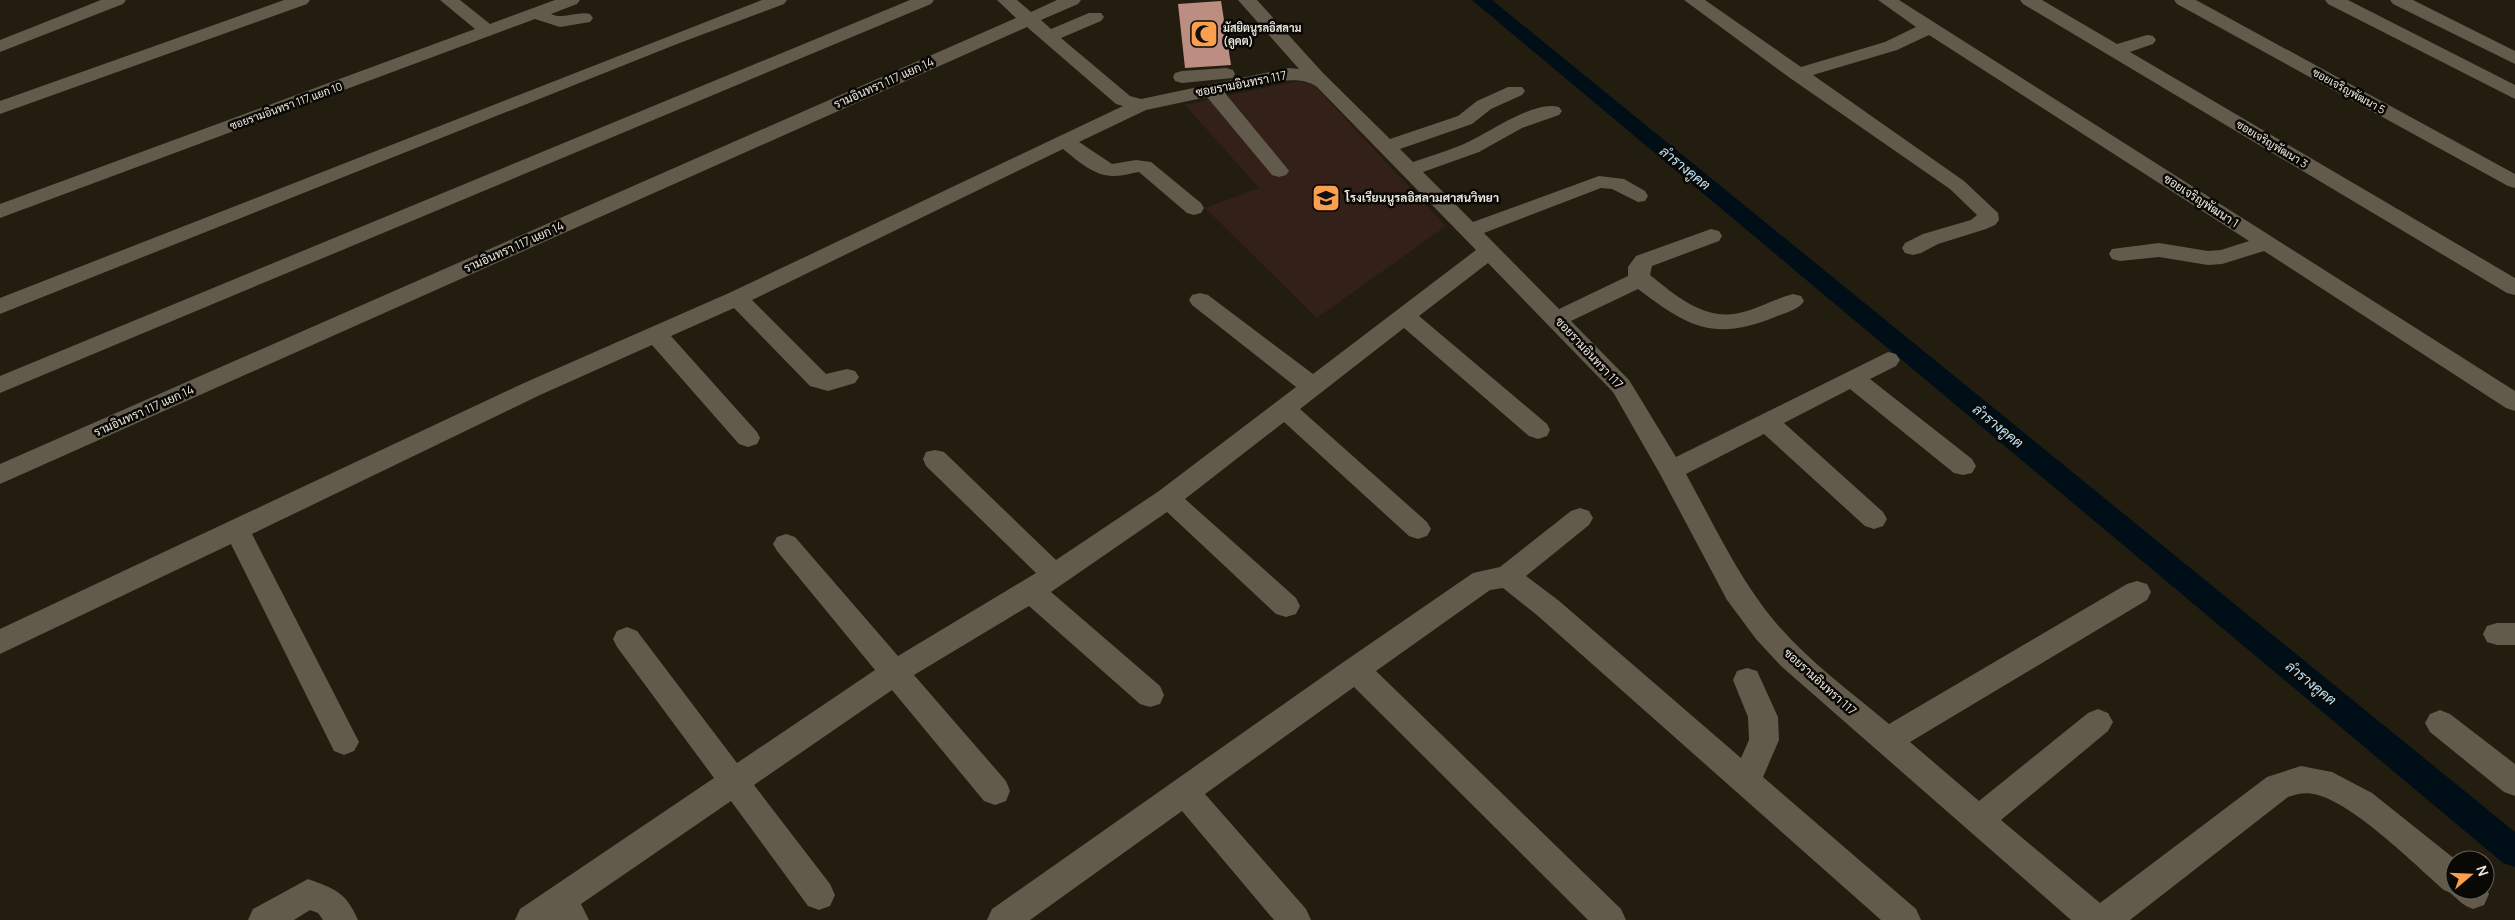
<svg xmlns="http://www.w3.org/2000/svg" width="2515" height="920" viewBox="0 0 2515 920" font-family="Manrope,Sarabun,sans-serif">
  <style>
    .education { fill: #322019 }
    .lines { fill: none; stroke-linecap: round; stroke-linejoin: round }
    .canal { fill: #000e18; fill-rule: evenodd }
    .building { fill: #bb8e81 }
    .minor { fill: #625b4c; fill-rule: evenodd }
    .labels { text-anchor: middle; stroke-width: 5; stroke-linejoin: round; paint-order: stroke }
    .far-poi-label { font-size: 11px; font-weight: bold; fill: #ece9e0; stroke: #0a0804; text-anchor: start }
    .far-street-label { font-size: 11px; fill: #ece9e0; stroke: #0a0804 }
    .street-label { font-size: 12px; fill: #ece9e0; stroke: #0a0804 }
    .poi-label { font-size: 12px; font-weight: bold; fill: #ece9e0; stroke: #0a0804; text-anchor: start }
    .water-label { font-size: 14px; font-style: italic; fill: #bbe4fb; stroke: #0a0804 }
  </style>
  <rect width="100%" height="100%" fill="#231d10"/>
  <path class="education" d="M1297,81L1313,84L1446,226L1317,318L1205,208L1259,188L1185,105Z"/>
  <g class="lines">
    <path class="canal" d="M1472,0H1492L2515,832V867L2503,863Z"/>
  </g>
  <path class="building" d="M1221,1L1231,65L1185,68L1178,4Z"/>
  <g class="lines">
    <path class="minor" d="M101,0H126L123,4L0,52V40Z
      M284,0H310L307,4L0,114V101Z
      M440,0H460L490,24L555,0H580L577,4L551,14C564,20 577,11 590,14L593,18L590,22L560,27L535,19L0,218V204L475,29Z
      M762,0H787L784,4L677,44L0,314V298Z
      M910,0H934L931,4L0,393V376Z
      M997,0H1017L1031,12L1057,0H1081L1078,4L1041,20L1051,29L1089,13H1101L1104,17L1101,21L1061,38L1130,96L1141,99L1289,68L1299,69L1238,0H1257L1323,73L1390,139L1458,116L1477,101L1508,87H1522L1525,91L1522,95L1491,109L1472,124L1400,149L1413,162C1430,156 1447,151 1464,144C1488,134 1533,100 1559,107L1562,111L1559,115L1522,128L1479,152L1423,172L1473,222L1599,176L1624,179L1645,191L1648,196L1645,201L1638,202L1612,189L1601,188L1484,233L1559,309L1628,276V267L1636,256L1711,229L1719,231L1722,236L1719,241L1652,266L1650,275C1675,295 1704,321 1739,313C1757,309 1774,299 1793,294L1801,296L1804,301C1799,310 1784,313 1775,317C1714,342 1688,327 1638,289L1571,321L1629,380L1676,457L1888,352L1896,354L1900,360L1896,366L1870,379L1972,459L1976,466L1972,473L1963,475L1954,473L1850,389L1784,423L1883,512L1887,519L1883,526L1874,529L1865,526L1764,434L1686,474C1714,524 1738,578 1776,623C1808,661 1851,692 1889,724L2127,584L2137,581L2147,584L2151,592L2147,600L1910,742L1979,801L2088,713L2098,709L2108,713L2113,722L2108,731L2001,820L2100,903L2267,777L2301,766L2332,772L2372,793L2456,860L2455,890H2485V885L2489,894L2484,905L2473,909C2457,903 2457,895 2444,890C2413,863 2356,806 2318,795C2307,792 2299,793 2288,797L2130,920H2071L1781,666L1756,639L1727,600L1660,474L1613,392L1488,263L1419,316L1547,424L1550,430L1547,436L1538,439L1529,436L1404,328L1300,409L1427,522L1431,529L1427,536L1418,539L1409,536L1284,422L1185,499L1296,598L1300,606L1296,614L1286,617L1276,614L1167,512L1051,592L1160,686L1164,695L1160,704L1150,707L1140,704L1029,606L914,675L1006,781L1010,791L1006,801L995,805L984,801L892,690L754,785L830,884L835,895L830,906L819,910L808,906L731,801L581,904L589,920H515L520,909L714,778L617,647L613,639L617,631L627,627L637,631L737,763L875,670L777,551L773,544L777,537L786,534L795,537L898,656L1036,573L926,466L923,459L926,452L935,450L944,452L1056,560L1159,491L1296,387L1192,305L1189,300L1192,295L1200,293L1208,295L1313,374L1476,250L1317,87C1296,71 1249,88 1225,93L1286,167L1289,171L1286,175L1279,177L1272,175L1207,97L1146,110L1079,142L1112,164L1136,160L1151,162L1201,203L1204,208L1201,213L1194,215L1187,213L1139,172C1131,173 1123,176 1115,176C1095,177 1078,161 1063,149L752,300L826,374L847,369L855,371L859,377L855,383L828,391L810,386L734,308L671,336L757,432L760,438L757,444L748,447L739,444L652,345L540,395L252,534L359,742L354,751L344,755L334,751L231,544L0,654V629L524,383L729,293L1123,106L1116,104L1027,27L0,484V464L1016,18Z
      M1684,0H1705L1801,67L1885,42L1916,27L1878,0H1899L2515,391V411L2506,408L2264,251L2222,264L2208,265L2159,257L2120,261L2112,259L2109,254L2112,249L2159,243L2208,251L2221,250L2249,241L1929,35L1897,50L1813,75L1964,181L1998,213L1999,220L1995,225L1986,229L1938,244L1921,253L1913,255L1905,253L1902,248L1905,243L1923,234L1971,220L1977,215L1950,189L1790,78Z
      M2020,0H2042L2117,44L2147,35L2153,36L2156,40L2153,44L2130,52L2515,278V295L2507,293L2023,4Z
      M2174,0H2196L2515,174V188L2508,186L2177,4Z
      M2325,0H2348L2515,85V99L2328,4Z
      M2390,0H2413L2515,51V64L2393,4Z
      M1226,68L1233,70L1235,74L1233,78L1182,83L1175,81L1173,77L1175,73L1182,71Z
      M1580,508L1589,511L1593,518L1589,525L1526,576L1558,600L1741,758L1749,740L1748,717L1733,680L1737,671L1747,668L1757,671L1778,717L1779,740L1763,777L1916,909L1921,920H1881L1538,616L1503,588L1490,590L1376,671L1621,909L1626,920H1588L1354,687L1205,794L1306,909L1311,920H1274L1182,811L1030,920H987L992,909L1345,661L1473,573L1500,567L1571,511Z
      M2497,623H2515V645H2497L2487,642L2483,634L2487,626Z
      M2440,710L2450,714L2515,764V796L2504,792L2430,732L2425,723L2430,714Z
      M308,879C335,889 346,892 358,920H323L318,913L310,910L294,920H248L253,909Z"/>
  </g>
  <defs>
    <symbol id="mosque-square" viewBox="-11 -11 22 22"><rect x="-9" y="-9" width="18" height="18" rx="4" fill="#fa9f4e" stroke="#0a0804"/><path d="M3.5-4.9A6 6 0 1 0 3.5 4.9A5 5 0 1 1 3.5-4.9Z" fill="#111"/></symbol>
    <symbol id="school-square" viewBox="-11 -11 22 22"><rect x="-9" y="-9" width="18" height="18" rx="4" fill="#fa9f4e" stroke="#0a0804"/><path d="M0-5L7-2L0 1L-7-2ZM-4 1L0 2.5L4 1V4Q0 6-4 4Z" fill="#111"/></symbol>
  </defs>
  <g fill-rule="evenodd">
    <use href="#mosque-square" x="1188" y="18" width="32" height="32"/>
    <use href="#school-square" x="1310" y="182" width="32" height="32"/>
  </g>
  <g class="labels">
    <g class="far-poi-label">
      <text x="1223" y="32">มัสยิตนูรลอิสลาม<tspan x="1223" dy="13">(คูคต)</tspan></text>
    </g>
    <g class="far-street-label">
      <text transform="translate(2349 91) rotate(29)" y="4">ซอยเจริญพัฒนา 5</text>
      <text transform="translate(286 106) rotate(-20)" y="4">ซอยรามอินทรา 117 แยก 10</text>
      <text transform="translate(2272 144) rotate(31)" y="4">ซอยเจริญพัฒนา 3</text>
    </g>
    <g class="street-label">
      <text transform="translate(884 83) rotate(-24)" y="4">รามอินทรา 117 แยก 14</text>
      <text transform="translate(1241 84) rotate(-11)" y="4">ซอยรามอินทรา 117</text>
      <text transform="translate(2201 201) rotate(33)" y="4">ซอยเจริญพัฒนา 1</text>
      <text transform="translate(514 247) rotate(-24)" y="4">รามอินทรา 117 แยก 14</text>
      <text transform="translate(1589 353) rotate(47)" y="4">ซอยรามอินทรา 117</text>
      <text transform="translate(144 411) rotate(-24)" y="4">รามอินทรา 117 แยก 14</text>
      <text transform="translate(1820 682) rotate(42)" y="4">ซอยรามอินทรา 117</text>
    </g>
    <g class="poi-label">
      <text x="1345" y="202">โรงเรียนนูรลอิสลามศาสนวิทยา</text>
    </g>
    <g class="water-label">
      <text transform="translate(1685 168) rotate(39)" y="5">ลำรางคูคต</text>
      <text transform="translate(1998 426) rotate(39)" y="5">ลำรางคูคต</text>
      <text transform="translate(2311 683) rotate(39)" y="5">ลำรางคูคต</text>
    </g>
  </g>
  <g transform="translate(2470 875) rotate(71)"><circle r="24" fill="#0a0804" stroke="#64625c"/>
  <path d="M0-4L9 19L0 12L-9 19Z" fill="#fa9f4e"/>
  <text y="-8" font-size="14" font-weight="bold" text-anchor="middle" fill="#ece9e0">N</text>
  </g>
</svg>
